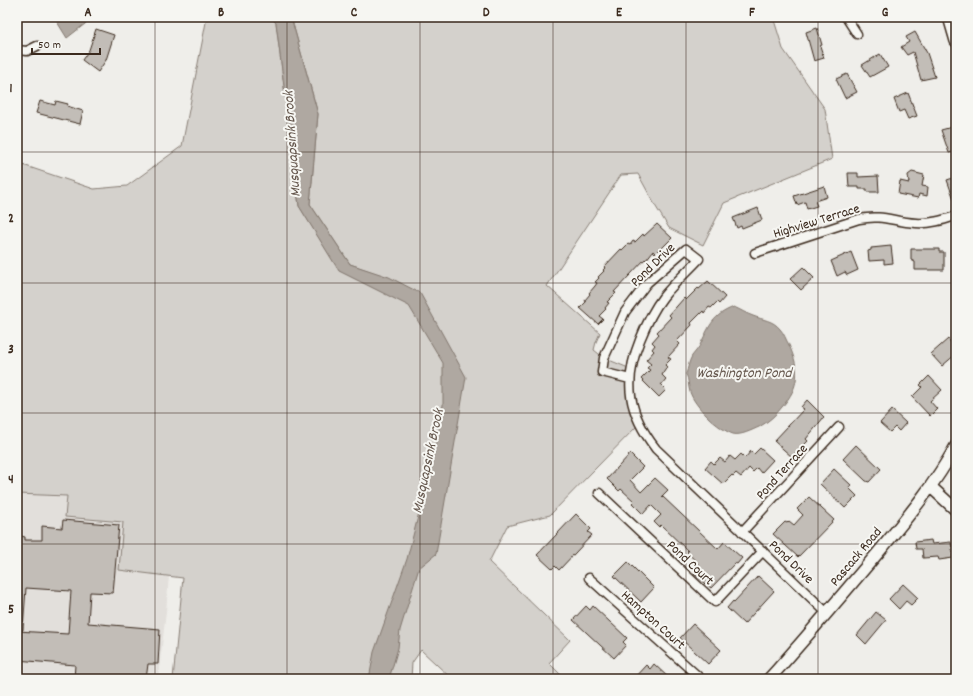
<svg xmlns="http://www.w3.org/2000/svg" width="973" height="696" viewBox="0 0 973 696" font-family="Dekko,sans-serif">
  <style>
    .built { fill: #e2dfdb }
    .green { fill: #d4d1cc; stroke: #887e75 }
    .water { fill: #afa8a1; stroke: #81766d }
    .building { fill: #c2bdb7; stroke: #3b2a1e }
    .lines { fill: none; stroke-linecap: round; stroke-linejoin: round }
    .street-casing { stroke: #3b2a1e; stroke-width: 11 }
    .secondary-casing { stroke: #3b2a1e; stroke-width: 14 }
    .street { stroke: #f6f6f2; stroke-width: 8 }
    .secondary { stroke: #f6f6f2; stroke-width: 11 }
    .grid { fill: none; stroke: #3b2a1e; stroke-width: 1; stroke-opacity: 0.55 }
    .labels { text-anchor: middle; stroke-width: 4; stroke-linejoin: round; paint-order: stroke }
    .street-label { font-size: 14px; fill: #3b2a1e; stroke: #f6f6f2 }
    .water-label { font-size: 15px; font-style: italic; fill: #64564c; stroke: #f6f6f2 }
    .neatline { fill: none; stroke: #3b2a1e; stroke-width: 1.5 }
    .grid-label { font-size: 13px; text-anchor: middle; font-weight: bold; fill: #3b2a1e }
  </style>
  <rect width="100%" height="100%" fill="#efeeea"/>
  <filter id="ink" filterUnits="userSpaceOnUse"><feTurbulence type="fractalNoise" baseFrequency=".025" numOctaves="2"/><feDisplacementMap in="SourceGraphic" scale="8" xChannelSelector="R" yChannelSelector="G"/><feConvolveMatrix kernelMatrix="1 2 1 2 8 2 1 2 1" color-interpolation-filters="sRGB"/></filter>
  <g filter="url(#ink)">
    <path class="built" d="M17,494L67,496L65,517L124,522L169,576L166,612L158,679H17Z"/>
    <path class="green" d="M207,17H271L276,22L299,206L340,271L386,277L350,264L310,204L318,114L291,17H773L783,49L825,109L832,159L724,203L703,245L669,228L656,207L638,174L621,175L547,286L600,333L596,342L594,350L604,358L631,369L639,424L550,515L507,526L489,562L570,640L549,663L565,679H452L421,650L412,663L411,679H173L183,578L119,570L123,522L65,517L67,496L17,494V163L94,189L127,186L182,146Z"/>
    <path class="water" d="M54,17H89L90,20L67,38Z
      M271,17H291L318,114L310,204L350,264L389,277L420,293L466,377L436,554L419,568L400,630L398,648L389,679H369L374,652L407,559L429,474L443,405V363L409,306L339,271L299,206L276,23Z
      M734,307C741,310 747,314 753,316C763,320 773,320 780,329C784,333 786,340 789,345C800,370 800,386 782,407C776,415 768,422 759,427C752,430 741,436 733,434C718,429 695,407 690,392C688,386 689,380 686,374C688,368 689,361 692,356C695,352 699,348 701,343C710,325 713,315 734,307Z"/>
    <path class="building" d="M817,28L822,45L820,46L824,58L814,61L806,32Z
      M96,29L114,35L106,60L98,72L82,60L89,50Z
      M915,32L927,53L935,77L921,80L913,52L907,55L901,47L909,42L906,37Z
      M880,54L888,67L870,77L862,65Z
      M847,74L857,92L845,98L836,79Z
      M908,93L917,116L908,119L904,110L899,112L894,99Z
      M40,101L55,105L56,101L68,104L67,106L83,111L80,124L36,113Z
      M952,127L956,137V151L949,153L941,130Z
      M912,172L924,175L922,186L928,187L927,196L919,194L918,198L898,194L900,181L909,183L908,175Z
      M848,173H858V177L878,176L879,192H867V189H859V187H849Z
      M956,177V202H955L947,180Z
      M824,186L827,197L815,201L817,206L807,209L805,202L797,205L794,196Z
      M758,208L762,220L742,228L741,226L737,228L733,218Z
      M657,224L672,238L660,250L659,249L655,253L653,251L646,260L645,259L614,292L616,293L607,302L609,303L605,308L606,309L599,316L603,319L598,324L580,308L586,302L585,300L590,294L589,293L595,286L597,283L595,282L599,278L598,277L604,271L603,270L605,268L604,267L621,249L622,250L628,244L630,245L633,241L635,242L643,234L644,236Z
      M891,246L893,263L884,264V260L869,261L868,251L871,250V248Z
      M911,249H939V252H944V270H915V262L911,260Z
      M851,252L858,270L847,275L845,272L837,276L831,261Z
      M803,267L814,278L801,290L790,279Z
      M708,281L725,297L719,304L717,302L711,308L709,307L704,313L703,311L691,323L692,325L677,341L680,344L668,357L671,359L665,365L667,367L662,375L666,379L661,385L666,390L659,397L641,379L650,370L647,368L651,364L646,360L654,351L652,349L655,345L652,342L659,334L657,332L671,317L669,315L677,306L684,298L686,300L698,288L699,289Z
      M948,339L956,348V354L942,366L931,354Z
      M929,376L942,390L930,401L937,409L930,416L912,397L922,387L920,385Z
      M807,400L824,417L806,439L808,441L792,457L774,441L804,409L801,407Z
      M892,410L906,423L899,431L895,427L890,432L880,423Z
      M856,445L881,469L869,482L866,481L843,459Z
      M760,448L773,460L761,473L757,468L753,472L749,468L741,477L736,473L733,476L732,475L723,484L705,468L711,461L714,464L720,458L725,462L730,456L735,460L741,454L745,458L751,451L754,454Z
      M630,454L643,467L630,480L641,492L655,478L668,490L662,496L718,549L724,542L742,558L737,564L735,563L711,588L694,574L701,567L687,552L688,551L661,525L659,527L654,522L661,515L651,505L643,514L632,503L634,501L621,489L619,491L607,479Z
      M834,469L851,485L849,488L857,496L845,508L820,484Z
      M809,497L834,520L798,557L773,534L785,522L787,523L789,521L794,525L803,515L797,509Z
      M576,514L591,529L588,532L592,535L559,570L555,566L552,569L537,555Z
      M63,520L119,525L113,593L90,592L88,623L160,629L158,664H148L146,679H74L75,665L17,660V631L68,634L71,591L26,588L23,630H17V535L25,537V540H42V526L62,528Z
      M931,540L932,544L951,542L953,558L939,560L938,557L923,558L922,549H916L915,542Z
      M628,562L654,588L641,602L614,576Z
      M758,576L774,591L744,624L727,608L733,601L734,602Z
      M903,584L918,598L911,605L906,601L899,609L889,599Z
      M586,606L590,610L593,606L627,638L623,642L626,645L614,658L573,620Z
      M876,612L886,620L866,644L857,635Z
      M693,624L721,650L708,664L680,638Z
      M654,664L670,679H633L646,665L650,669Z"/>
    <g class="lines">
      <defs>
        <path id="street" d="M846,17L857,34
          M17,50L27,51L37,46
          M755,253L859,219C884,214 893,222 916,223C930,224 943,220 956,216
          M630,379L602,372L604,358L625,312L647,283L686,249L699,259C687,272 674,283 663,297C653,310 646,325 640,340C623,382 628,413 656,449L827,613
          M599,493L715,602L763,551
          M742,532L839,427
          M589,578L701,679"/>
        <path id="secondary" d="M949,17L956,41
          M931,487L956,510
          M769,679C806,638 841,596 877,554C906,519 934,486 956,446"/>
      </defs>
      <use href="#street" class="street-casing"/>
      <use href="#secondary" class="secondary-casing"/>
      <use href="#street" class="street"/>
      <use href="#secondary" class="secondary"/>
    </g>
  </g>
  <path class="grid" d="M155,17V679M287,17V679M420,17V679M553,17V679M686,17V679M818,17V679M17,152H956M17,283H956M17,413H956M17,544H956"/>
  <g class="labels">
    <g class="street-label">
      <text transform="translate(816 220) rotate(-17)" y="5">Highview Terrace</text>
      <text transform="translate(652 264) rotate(-44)" y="5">Pond Drive</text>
      <text transform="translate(781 471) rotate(-48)" y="5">Pond Terrace</text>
      <text transform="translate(855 556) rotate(-50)" y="5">Pascack Road</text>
      <text transform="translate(792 561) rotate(44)" y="5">Pond Drive</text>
      <text transform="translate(691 562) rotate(43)" y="5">Pond Court</text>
      <text transform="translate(654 619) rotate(42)" y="5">Hampton Court</text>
    </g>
    <g class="water-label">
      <text transform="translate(291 144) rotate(-94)" y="5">Musquapsink Brook</text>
      <text x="744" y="377">Washington Pond</text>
      <text transform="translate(427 461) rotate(-78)" y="5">Musquapsink Brook</text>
    </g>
  </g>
  <rect width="973" height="696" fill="none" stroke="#f6f6f2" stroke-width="44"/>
  <path d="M32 48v6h68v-6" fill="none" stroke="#3b2a1e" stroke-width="2"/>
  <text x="38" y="48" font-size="12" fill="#3b2a1e" stroke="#f6f6f2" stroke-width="3" paint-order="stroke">50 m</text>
  <rect x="22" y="22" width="929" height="652" class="neatline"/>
  <g class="grid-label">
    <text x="88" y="16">A</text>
    <text x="221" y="16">B</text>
    <text x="354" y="16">C</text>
    <text x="486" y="16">D</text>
    <text x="619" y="16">E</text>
    <text x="752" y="16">F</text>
    <text x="885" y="16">G</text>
    <text x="11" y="92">1</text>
    <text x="11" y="222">2</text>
    <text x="11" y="353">3</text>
    <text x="11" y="483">4</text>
    <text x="11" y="613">5</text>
  </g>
</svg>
